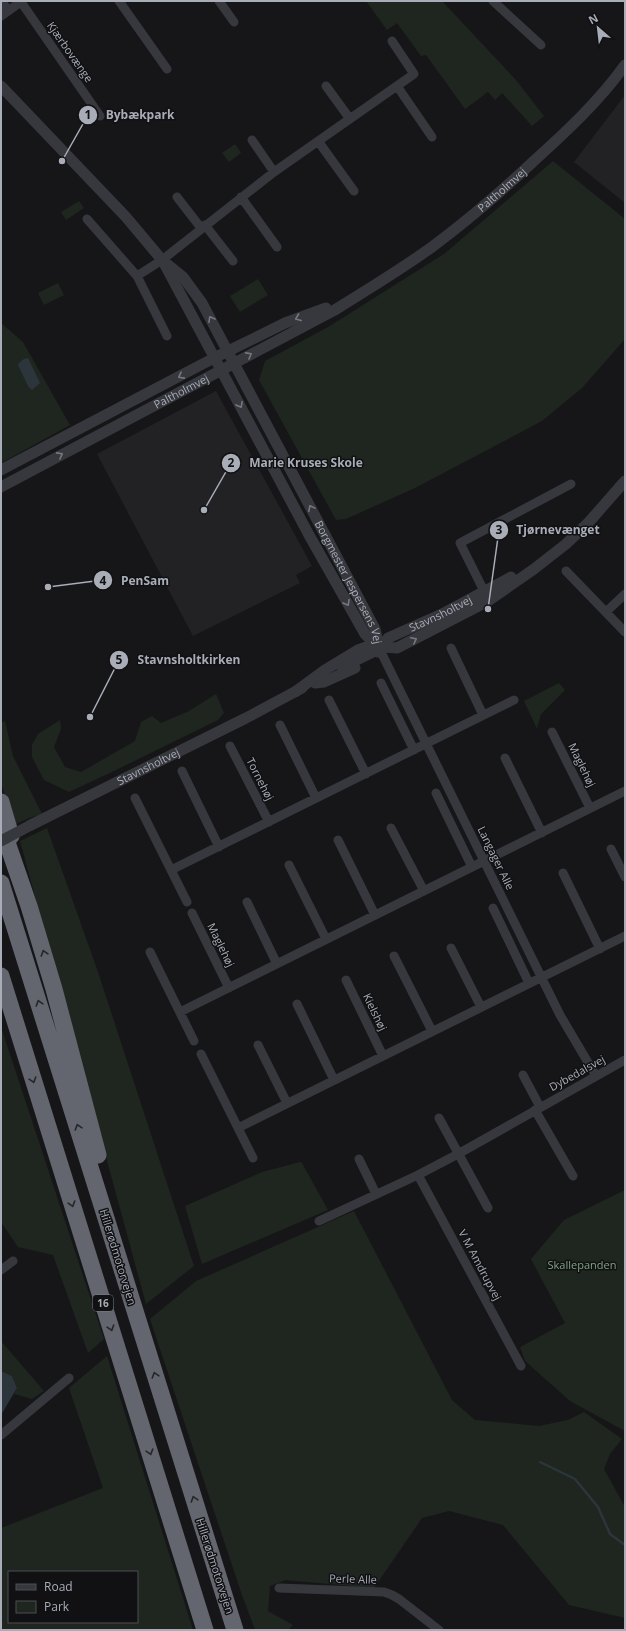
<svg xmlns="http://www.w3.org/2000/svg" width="626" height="1631" viewBox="0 0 626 1631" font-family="'Open Sans',sans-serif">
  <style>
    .built { fill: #222225 }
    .green { fill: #1e261f; fill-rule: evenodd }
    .water { fill: #2c353c }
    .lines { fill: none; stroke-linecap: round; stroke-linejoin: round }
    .stream { stroke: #2c353c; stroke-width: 2.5 }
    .minor { stroke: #37383d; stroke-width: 9 }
    .tertiary { stroke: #37383d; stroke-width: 11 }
    .motorway { stroke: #63666e; stroke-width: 17 }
    .tertiary-bridge { stroke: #37383d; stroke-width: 11 }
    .oneway { stroke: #757881 }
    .oneway2 { stroke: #26262a }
    .labels { text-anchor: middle; stroke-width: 3; stroke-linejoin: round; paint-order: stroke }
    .shield { fill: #111113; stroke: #7b7e86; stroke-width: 1 }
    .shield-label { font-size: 10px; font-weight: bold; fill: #a8adb8 }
    .street-label { font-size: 11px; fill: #a8adb8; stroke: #111113 }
    .park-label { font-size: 11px; fill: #7fa381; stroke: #111113 }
    .leader { fill: none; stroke: #a8adb8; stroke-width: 1.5 }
    .callout-dot { fill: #a8adb8; stroke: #111113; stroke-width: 1.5 }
    .mark-label { font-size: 12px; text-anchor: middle; font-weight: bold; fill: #111 }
    .callout-label { font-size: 12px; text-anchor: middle; font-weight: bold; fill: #a8adb8; stroke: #111113; stroke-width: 3; stroke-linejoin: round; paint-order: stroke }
  </style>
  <rect width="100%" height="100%" fill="#161618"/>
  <path class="built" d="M625,95V203L574,162Z
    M216,391L312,566L296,575L300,583L193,636L97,454Z"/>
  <path class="green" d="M366,1H442L516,80L544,116L532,126L502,93L495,100L488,92L465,109L426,55L421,56L397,23L387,30Z
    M235,144L241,153L229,162L222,153Z
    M553,161L625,219V339L582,388L542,421L415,488L346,519L336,520L259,380L265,361L328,327L444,254Z
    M79,201L84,208L66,220L61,212Z
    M258,279L268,295L240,312L230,296Z
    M58,283L64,295L44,305L38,293Z
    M1,323L23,342L70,425L1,463Z
    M559,683L565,690L541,714L537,729L524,701Z
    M216,694L224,713L218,720L114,771L69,792L44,780L32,757V745L38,734L60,720L61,729L54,747L65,767L81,772L135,741L141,722L152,716L161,723L189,711Z
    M5,721L13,756L42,814L29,818L14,825L1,783V723Z
    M47,828L98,972L194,1266L146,1304L20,841Z
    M1,1027L104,1339L88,1353L53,1255L18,1247L1,1222Z
    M300,1162L302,1163L328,1210L202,1264L185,1206L262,1172Z
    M625,1190V1431L570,1401L525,1361L520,1347L565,1323L531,1259L564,1220Z
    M354,1211L452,1400L475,1420L539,1426L568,1420L584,1412L622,1439L610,1454L604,1469L625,1507V1618L569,1605L503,1525L449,1511L422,1518L374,1588L286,1580L270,1586L268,1611L293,1625L288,1630H255L242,1595L150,1319L196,1281Z
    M1,1341L44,1391L32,1399L14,1394L17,1388L12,1376L1,1371Z
    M107,1356L193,1630H1V1528L103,1488L69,1388ZM9,1572H137V1622H9Z"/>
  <path class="water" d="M28,358L40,383L32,390L28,386L18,365L19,363L24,359Z
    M1,1371L12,1376L17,1388L1,1415Z"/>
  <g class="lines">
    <path class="stream" d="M540,1462L575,1479L598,1507L610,1534L625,1545"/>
    <path class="minor" d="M2,1L8,11
      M119,1L167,69
      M219,1L234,22
      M493,1L541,45
      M21,2L100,116
      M1,16L22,1
      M326,86L350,119
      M397,86L432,137
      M252,140L274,172
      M318,141L354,191
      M177,197L201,228
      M241,197L277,247
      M87,219L137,276L167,336
      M205,225L233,261
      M137,276L162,260L274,172L414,74L392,41
      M566,571L625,632
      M487,597L460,543L571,484
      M606,612L625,594
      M379,648L560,1015L596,1076
      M451,648L483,715
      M381,683L414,750
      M329,700L366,774
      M280,725L316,798
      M552,732L590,808
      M230,746L269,822
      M505,758L542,833
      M182,771L219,847
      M436,793L472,867
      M135,798L187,902
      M391,828L424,891
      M338,840L375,915
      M611,849L625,877
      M289,865L326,939
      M171,870L514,700
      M563,873L600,949
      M247,902L277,964
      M493,908L529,983
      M192,913L229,988
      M451,948L481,1007
      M150,952L194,1041
      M394,956L432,1031
      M346,980L383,1056
      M297,1004L334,1080
      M180,1012L625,791
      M258,1045L287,1103
      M201,1054L253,1158
      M523,1075L540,1107
      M535,1110L573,1176
      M439,1118L488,1208
      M238,1128L625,936
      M359,1159L376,1194
      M418,1175L521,1366
      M319,1221L418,1175L458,1154L625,1060
      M1,1270L13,1261
      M1,1435L69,1378
      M279,1588L384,1592L392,1595L399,1599L439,1630"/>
    <g class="tertiary">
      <path id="s1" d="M1,86L126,217L162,260L183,277L202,303L375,629L379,648"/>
      <path d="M165,265L309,535L365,634L379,648"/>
      <path d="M1,470L214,358L285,323L326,308"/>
      <path id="s2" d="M1,487L333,311C367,290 400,270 432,247C468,220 503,190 536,159C568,130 600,100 625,65"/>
      <path id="s3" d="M378,652L388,638L442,614L511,577"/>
      <path d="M342,667L377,650"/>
      <path d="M315,683L324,682L355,668"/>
      <path d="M295,692L325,670L358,650L369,646L397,648L488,601L534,569L566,544L589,522L625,481"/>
      <path id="s4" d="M31,825L246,718L302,688"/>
    </g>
    <path class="motorway" d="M1,802L11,836
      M1,825L29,906L54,989L98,1155
      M1,883L235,1630
      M1,976L205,1630"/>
    <path class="tertiary-bridge" d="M1,841L31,825"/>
  </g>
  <defs><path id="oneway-chevron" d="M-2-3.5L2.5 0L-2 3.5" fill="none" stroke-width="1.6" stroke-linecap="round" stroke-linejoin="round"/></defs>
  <g class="oneway">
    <use href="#oneway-chevron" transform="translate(298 318) rotate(159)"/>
    <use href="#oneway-chevron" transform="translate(211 319) rotate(-119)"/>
    <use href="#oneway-chevron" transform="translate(249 355) rotate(-29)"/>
    <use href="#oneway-chevron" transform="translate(181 376) rotate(152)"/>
    <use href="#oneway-chevron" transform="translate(240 405) rotate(61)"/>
    <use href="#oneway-chevron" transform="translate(60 455) rotate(-28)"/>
    <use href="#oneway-chevron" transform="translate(311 508) rotate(-118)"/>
    <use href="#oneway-chevron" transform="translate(347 603) rotate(61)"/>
    <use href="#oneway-chevron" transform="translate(414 640) rotate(-27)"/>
  </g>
  <g class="oneway2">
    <use href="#oneway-chevron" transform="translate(44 953) rotate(-107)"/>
    <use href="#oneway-chevron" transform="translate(39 1003) rotate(-107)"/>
    <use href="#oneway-chevron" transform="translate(33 1080) rotate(73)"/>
    <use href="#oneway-chevron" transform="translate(78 1127) rotate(-107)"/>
    <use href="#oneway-chevron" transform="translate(72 1204) rotate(73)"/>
    <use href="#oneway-chevron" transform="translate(111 1328) rotate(73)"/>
    <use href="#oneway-chevron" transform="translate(155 1375) rotate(-107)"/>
    <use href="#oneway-chevron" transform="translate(150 1452) rotate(73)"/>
    <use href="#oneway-chevron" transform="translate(194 1499) rotate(-108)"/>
  </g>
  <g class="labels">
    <rect class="shield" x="93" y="1295" width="20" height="16" rx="3"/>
    <g class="shield-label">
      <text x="103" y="1307">16</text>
    </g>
    <g class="street-label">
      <text transform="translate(70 52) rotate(55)" y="4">Kjærbovænge</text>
      <text dy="4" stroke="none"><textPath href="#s2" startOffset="584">Paltholmvej</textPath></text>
      <text dy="4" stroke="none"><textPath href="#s2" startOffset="204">Paltholmvej</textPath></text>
      <text dy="4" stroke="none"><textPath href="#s1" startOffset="612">Borgmester Jespersens Vej</textPath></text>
      <text dy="4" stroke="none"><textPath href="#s3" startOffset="75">Stavnsholtvej</textPath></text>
      <text transform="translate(582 765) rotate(64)" y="4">Maglehøj</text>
      <text dy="4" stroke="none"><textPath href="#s4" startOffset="131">Stavnsholtvej</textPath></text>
      <text transform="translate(260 779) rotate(63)" y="4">Tornehøj</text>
      <text transform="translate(496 858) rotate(64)" y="4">Langager Alle</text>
      <text transform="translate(221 945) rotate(64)" y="4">Maglehøj</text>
      <text transform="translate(375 1012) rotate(64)" y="4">Kielshøj</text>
      <text transform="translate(577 1073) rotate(-29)" y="4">Dybedalsvej</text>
      <text transform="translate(118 1257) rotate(73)" y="4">Hillerødmotorvejen</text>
      <text transform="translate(480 1265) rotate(62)" y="4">V M Amdrupvej</text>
      <text transform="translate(215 1566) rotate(72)" y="4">Hillerødmotorvejen</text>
      <text transform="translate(353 1579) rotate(2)" y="4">Perle Alle</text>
    </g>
    <g class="park-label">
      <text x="582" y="1269">Skallepanden</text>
    </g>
  </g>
  <path class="leader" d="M62 161L88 115M204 510L231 463M488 609L499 530M48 587L103 580M90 717L119 660"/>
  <g class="callout-dot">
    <circle cx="62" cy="161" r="4"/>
    <circle cx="204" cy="510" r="4"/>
    <circle cx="488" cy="609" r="4"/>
    <circle cx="48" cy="587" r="4"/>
    <circle cx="90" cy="717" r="4"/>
    <circle cx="88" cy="115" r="10"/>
    <circle cx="231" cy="463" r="10"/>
    <circle cx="499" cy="530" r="10"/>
    <circle cx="103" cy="580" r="10"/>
    <circle cx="119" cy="660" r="10"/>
  </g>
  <g class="mark-label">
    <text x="88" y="119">1</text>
    <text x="231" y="467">2</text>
    <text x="499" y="534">3</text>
    <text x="103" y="585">4</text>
    <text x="119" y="664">5</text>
  </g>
  <g class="callout-label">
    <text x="140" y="119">Bybækpark</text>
    <text x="306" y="467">Marie Kruses Skole</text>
    <text x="558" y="534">Tjørnevænget</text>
    <text x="145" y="585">PenSam</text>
    <text x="189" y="664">Stavnsholtkirken</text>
  </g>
  <rect width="626" height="1631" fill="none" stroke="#a8adb8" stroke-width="4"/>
  <rect x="8" y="1571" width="130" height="52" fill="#111113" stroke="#4d4f55"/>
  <rect x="16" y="1584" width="20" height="6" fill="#37383d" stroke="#4d4f55"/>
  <text x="44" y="1591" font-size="12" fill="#a8adb8">Road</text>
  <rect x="16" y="1601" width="20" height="12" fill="#1e261f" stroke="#4d4f55"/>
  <text x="44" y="1611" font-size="12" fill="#a8adb8">Park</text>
  <g transform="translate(598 28) rotate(332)" stroke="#111113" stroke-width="3" paint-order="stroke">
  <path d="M0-3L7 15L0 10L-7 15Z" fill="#a8adb8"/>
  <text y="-6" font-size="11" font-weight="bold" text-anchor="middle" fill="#a8adb8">N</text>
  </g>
</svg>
